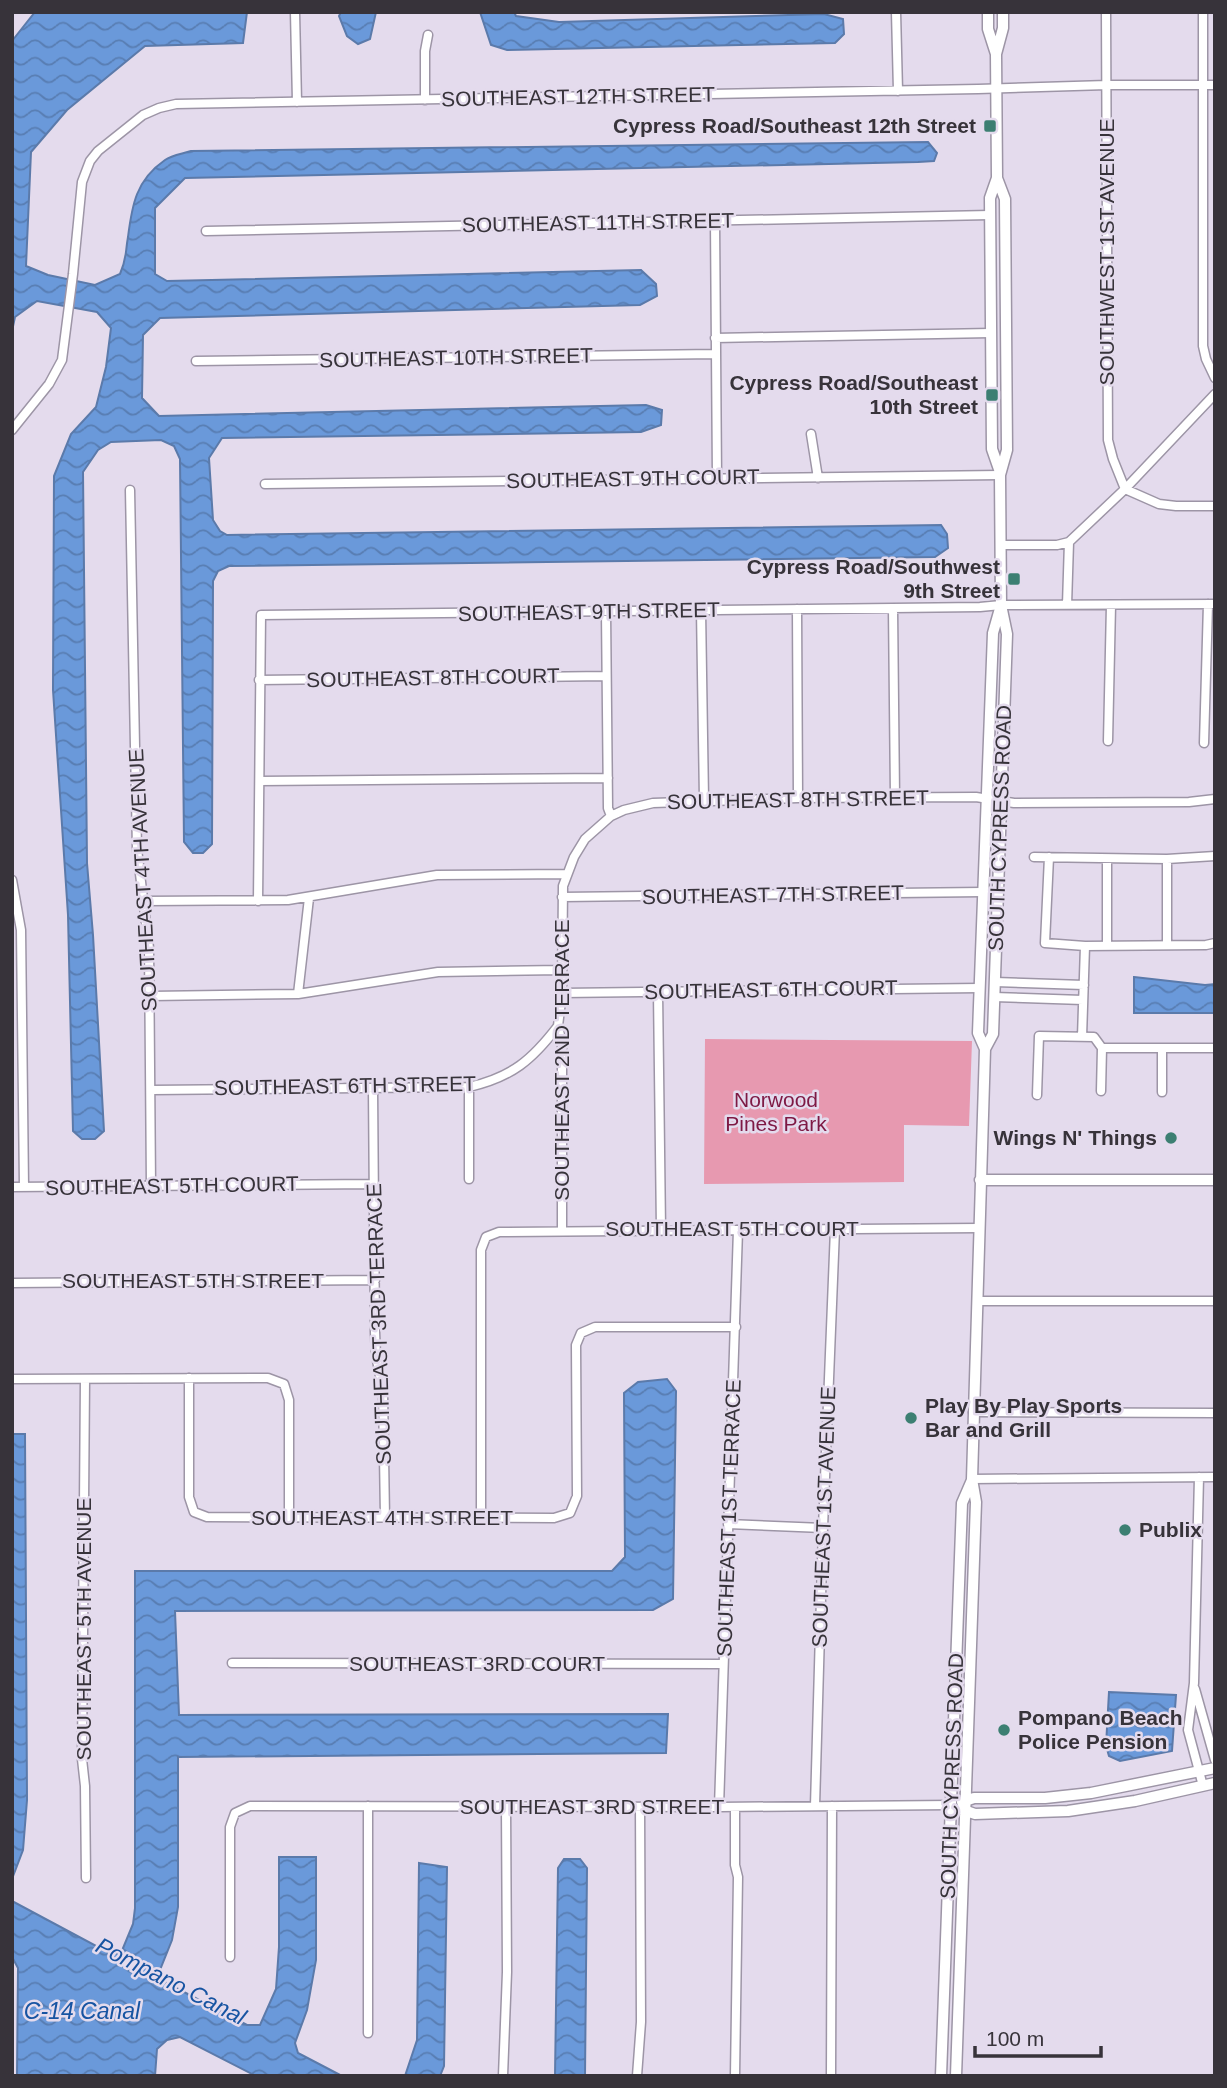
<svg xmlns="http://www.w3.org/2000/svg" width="1227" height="2088" viewBox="0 0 1227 2088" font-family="Helvetica,sans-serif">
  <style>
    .park { fill: #e799b0 }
    .water { fill: url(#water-waves); stroke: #5b7aaa; stroke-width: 2 }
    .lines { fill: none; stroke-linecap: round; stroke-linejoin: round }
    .minor-casing { stroke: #9d95a6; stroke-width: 11 }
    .tertiary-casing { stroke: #9d95a6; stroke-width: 13 }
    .minor { stroke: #fff; stroke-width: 8 }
    .tertiary { stroke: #fff; stroke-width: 10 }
    .poi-dot { fill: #3c7f72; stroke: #e4dbed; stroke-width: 2.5 }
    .labels { text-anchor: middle; stroke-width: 5; stroke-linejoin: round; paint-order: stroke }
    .street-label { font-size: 21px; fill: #37333a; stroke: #e4dbed }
    .poi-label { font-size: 21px; font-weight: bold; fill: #37333a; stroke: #e4dbed; text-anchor: end }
    .park-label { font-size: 21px; fill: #7e1944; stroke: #e4dbed }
    .water-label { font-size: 23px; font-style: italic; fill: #1754a2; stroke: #e4dbed }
  </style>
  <defs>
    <pattern id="water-waves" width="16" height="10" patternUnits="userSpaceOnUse" patternTransform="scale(1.75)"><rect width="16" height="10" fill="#6a99da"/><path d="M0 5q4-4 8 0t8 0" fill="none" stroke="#587db2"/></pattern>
  </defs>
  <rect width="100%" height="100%" fill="#e4dbed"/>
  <path class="park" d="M705,1039L972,1041L969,1126L904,1125V1182L704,1184Z"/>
  <path class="water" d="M35,12H247L243,43L145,46L67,110L31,152L26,266L48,275L95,285L120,274C127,258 125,254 128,237C132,205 136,180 165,160C172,155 182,154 191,151L928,142L937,153L934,161L918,162L185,178L155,208V274L167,281L641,270L656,284L657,296L640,305L160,318L143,335L142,398L159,416L646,405L662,410L661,425L641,432L222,438L209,458L213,520L220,531L227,535L941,525L947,534L948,548L935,557L229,566L218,571L213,581L212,844L203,853H193L184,842L180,459L174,446L161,440L111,442L98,450L83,472L87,863L93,935L104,1131L95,1139H82L73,1131L68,915L53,690L54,476L71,434L96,407L106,367L111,328L97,312L37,301L15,317L12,331V41Z
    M341,12H376L370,39L358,44L347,36L339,16Z
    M480,12H514L516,16L559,22L824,14L843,19L844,34L835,43L507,50L491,45Z
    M1134,977L1205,985L1215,984V1013H1134Z
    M667,1379L676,1391L673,1599L653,1610L175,1611L179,1715L668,1714L666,1753L178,1757V1907L172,1940L160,1970L161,1980L247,2025H260L276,1989L279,1947V1857H316V1960L307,2010L295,2043L298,2053L342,2076H256L180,2037L167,2040L157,2049L155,2076H17L18,1968L12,1957V1901L111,1954L121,1953L133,1924L135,1908V1571H612L625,1557L624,1393L638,1382Z
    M12,1434H25L27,1800L23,1850L12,1879Z
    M1109,1692L1176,1695L1172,1751L1120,1761L1109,1756L1106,1746Z
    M564,1859H580L587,1868L585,2076H555L558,1868Z
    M419,1863L447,1867L444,2066L440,2076H405L417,2040Z"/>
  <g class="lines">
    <defs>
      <path id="minor" d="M295,12L297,102
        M896,12L898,91
        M1106,12L1108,440L1113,459L1125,489L1159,504L1176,506H1215
        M1203,12V346L1206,359L1215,378
        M425,100V51L428,35
        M715,221L717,478
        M206,231L990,215
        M715,338L991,333
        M196,361L715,354
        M12,430L49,384L62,360L73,274L82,182L90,161L98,151L143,115L159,108L176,104L978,89L1107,85H1215
        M811,434L818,478
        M265,484L1000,475
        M130,490L137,849L149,948L151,1186
        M1001,545H1057L1069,542
        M1067,605L1069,542L1125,489L1215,394
        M893,608L895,797
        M797,609L798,798
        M701,610L704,800
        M606,612L608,808L611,816
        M259,680L606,676
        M1108,741L1111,605
        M1204,743L1208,604
        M260,781L608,778
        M1034,857L1167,859L1215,856
        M1049,857L1045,943L1085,946L1206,945L1215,943
        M1107,859V946
        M1167,859V945
        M12,880L21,930L24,1187
        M562,897L983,892
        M145,901L288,900L437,875L567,874
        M258,901L261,615L980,607L1001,605L1215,604
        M995,982L1084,985
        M658,992L661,1229
        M562,993L980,988
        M298,994L309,898
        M151,996L298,994L438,972L562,970
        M994,997L1083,1000
        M1082,1037L1085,946
        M1162,1049V1092
        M373,1088L375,1332L376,1355L383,1392L385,1518
        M152,1090L469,1087C512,1077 532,1060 558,1026
        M1101,1091L1102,1048
        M1037,1095L1039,1036L1094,1037L1102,1048H1215
        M469,1179V1087
        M12,1187L374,1184
        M562,1231V1044L558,1026L562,993L563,886L574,857L585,839L611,816L624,810L653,803L798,798L976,797L1014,803L1189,802L1215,799
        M12,1283L375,1280
        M977,1301H1215
        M189,1378V1497L194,1512L207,1517L554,1518L570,1513L577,1496L576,1345L581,1333L595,1327H736
        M12,1379L268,1378L284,1384L289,1400V1518
        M85,1379L82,1759L85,1786L86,1878
        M973,1412L1215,1413
        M1199,1477L1194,1683L1188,1730L1203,1786
        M972,1479L1215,1477
        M481,1518V1250L486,1237L499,1232L979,1228
        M728,1524L823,1528
        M232,1663L723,1664
        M1195,1689L1215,1760
        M368,1806V2033
        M815,1806L823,1528L835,1229
        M719,1807L738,1230
        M230,1957V1827L235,1813L250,1806L719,1807L951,1805
        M503,2076L507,1972L506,1807
        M637,2076L641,2022L640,1807
        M735,2076L738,1877L735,1865V1807
        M831,2076L832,1806"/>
      <path id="tertiary" d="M996,54L1003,28V12
        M997,178L990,198L992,449L1000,472
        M985,1049L993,1034L1007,634L1001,605L1000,475L1007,450L1005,199L997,178L996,54L988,29V12
        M980,1180H1215
        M962,1802L974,1798H1045L1091,1793L1215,1768
        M961,1809L975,1814L1068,1811L1135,1801L1215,1783
        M941,2076L962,1503L972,1480
        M956,2076L976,1502L972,1479L985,1049L978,1033L993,633L1001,605"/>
    </defs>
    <use href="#minor" class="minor-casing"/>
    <use href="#tertiary" class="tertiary-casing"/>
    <use href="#minor" class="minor"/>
    <use href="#tertiary" class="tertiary"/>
  </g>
  <g class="poi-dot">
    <rect x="983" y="119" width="14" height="14" rx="3.5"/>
    <rect x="985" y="388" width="14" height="14" rx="3.5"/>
    <rect x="1007" y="572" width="14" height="14" rx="3.5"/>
    <circle cx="1171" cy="1138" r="7"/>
    <circle cx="911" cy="1418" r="7"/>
    <circle cx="1125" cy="1530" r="7"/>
    <circle cx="1004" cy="1730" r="7"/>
  </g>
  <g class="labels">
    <g class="street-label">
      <text transform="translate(578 97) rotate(-1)" y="7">SOUTHEAST 12TH STREET</text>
      <text transform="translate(598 223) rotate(-1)" y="7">SOUTHEAST 11TH STREET</text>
      <text transform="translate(1107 252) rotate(-90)" y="7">SOUTHWEST 1ST AVENUE</text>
      <text transform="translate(456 358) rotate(-1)" y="7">SOUTHEAST 10TH STREET</text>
      <text transform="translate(633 479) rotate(-1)" y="7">SOUTHEAST 9TH COURT</text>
      <text transform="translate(589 612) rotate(-1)" y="7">SOUTHEAST 9TH STREET</text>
      <text transform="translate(433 678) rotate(-1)" y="7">SOUTHEAST 8TH COURT</text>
      <text transform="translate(798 800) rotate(-1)" y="7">SOUTHEAST 8TH STREET</text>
      <text transform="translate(1000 828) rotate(-88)" y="7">SOUTH CYPRESS ROAD</text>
      <text transform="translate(143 880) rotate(-93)" y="7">SOUTHEAST 4TH AVENUE</text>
      <text transform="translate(773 895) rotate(-1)" y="7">SOUTHEAST 7TH STREET</text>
      <text transform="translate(771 990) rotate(-1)" y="7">SOUTHEAST 6TH COURT</text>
      <text transform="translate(562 1060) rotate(-90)" y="7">SOUTHEAST 2ND TERRACE</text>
      <text transform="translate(345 1086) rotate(-1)" y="7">SOUTHEAST 6TH STREET</text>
      <text transform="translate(172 1186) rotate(-1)" y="7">SOUTHEAST 5TH COURT</text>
      <text x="732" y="1236">SOUTHEAST 5TH COURT</text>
      <text x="193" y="1288">SOUTHEAST 5TH STREET</text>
      <text transform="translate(379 1324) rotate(-92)" y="7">SOUTHEAST 3RD TERRACE</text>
      <text transform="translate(824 1517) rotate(-88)" y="7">SOUTHEAST 1ST AVENUE</text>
      <text x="382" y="1525">SOUTHEAST 4TH STREET</text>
      <text transform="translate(729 1518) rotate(-88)" y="7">SOUTHEAST 1ST TERRACE</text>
      <text transform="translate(84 1629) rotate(-90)" y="7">SOUTHEAST 5TH AVENUE</text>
      <text x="477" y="1671">SOUTHEAST 3RD COURT</text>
      <text transform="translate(952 1776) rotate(-88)" y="7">SOUTH CYPRESS ROAD</text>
      <text x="592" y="1814">SOUTHEAST 3RD STREET</text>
    </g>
    <g class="poi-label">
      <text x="976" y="133">Cypress Road/Southeast 12th Street</text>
      <text x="978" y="390">Cypress Road/Southeast<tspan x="978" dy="24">10th Street</tspan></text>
      <text x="1000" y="574">Cypress Road/Southwest<tspan x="1000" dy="24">9th Street</tspan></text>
      <text x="1157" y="1145">Wings N' Things</text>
      <text x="925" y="1413" text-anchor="start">Play By Play Sports<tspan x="925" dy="24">Bar and Grill</tspan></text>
      <text x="1139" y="1537" text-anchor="start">Publix</text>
      <text x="1018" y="1725" text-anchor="start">Pompano Beach<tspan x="1018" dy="24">Police Pension</tspan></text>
    </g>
    <g class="park-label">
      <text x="776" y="1107">Norwood<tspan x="776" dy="24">Pines Park</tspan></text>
    </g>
    <g class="water-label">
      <text transform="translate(171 1981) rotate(27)" y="8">Pompano Canal</text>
      <text x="82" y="2019">C-14 Canal</text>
    </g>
  </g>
  <rect width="1227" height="2088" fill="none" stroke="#37333a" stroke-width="28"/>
  <path d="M975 2046v10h126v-10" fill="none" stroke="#37333a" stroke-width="3.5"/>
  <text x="986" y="2046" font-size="21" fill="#37333a" stroke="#e4dbed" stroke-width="5" paint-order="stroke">100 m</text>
</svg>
